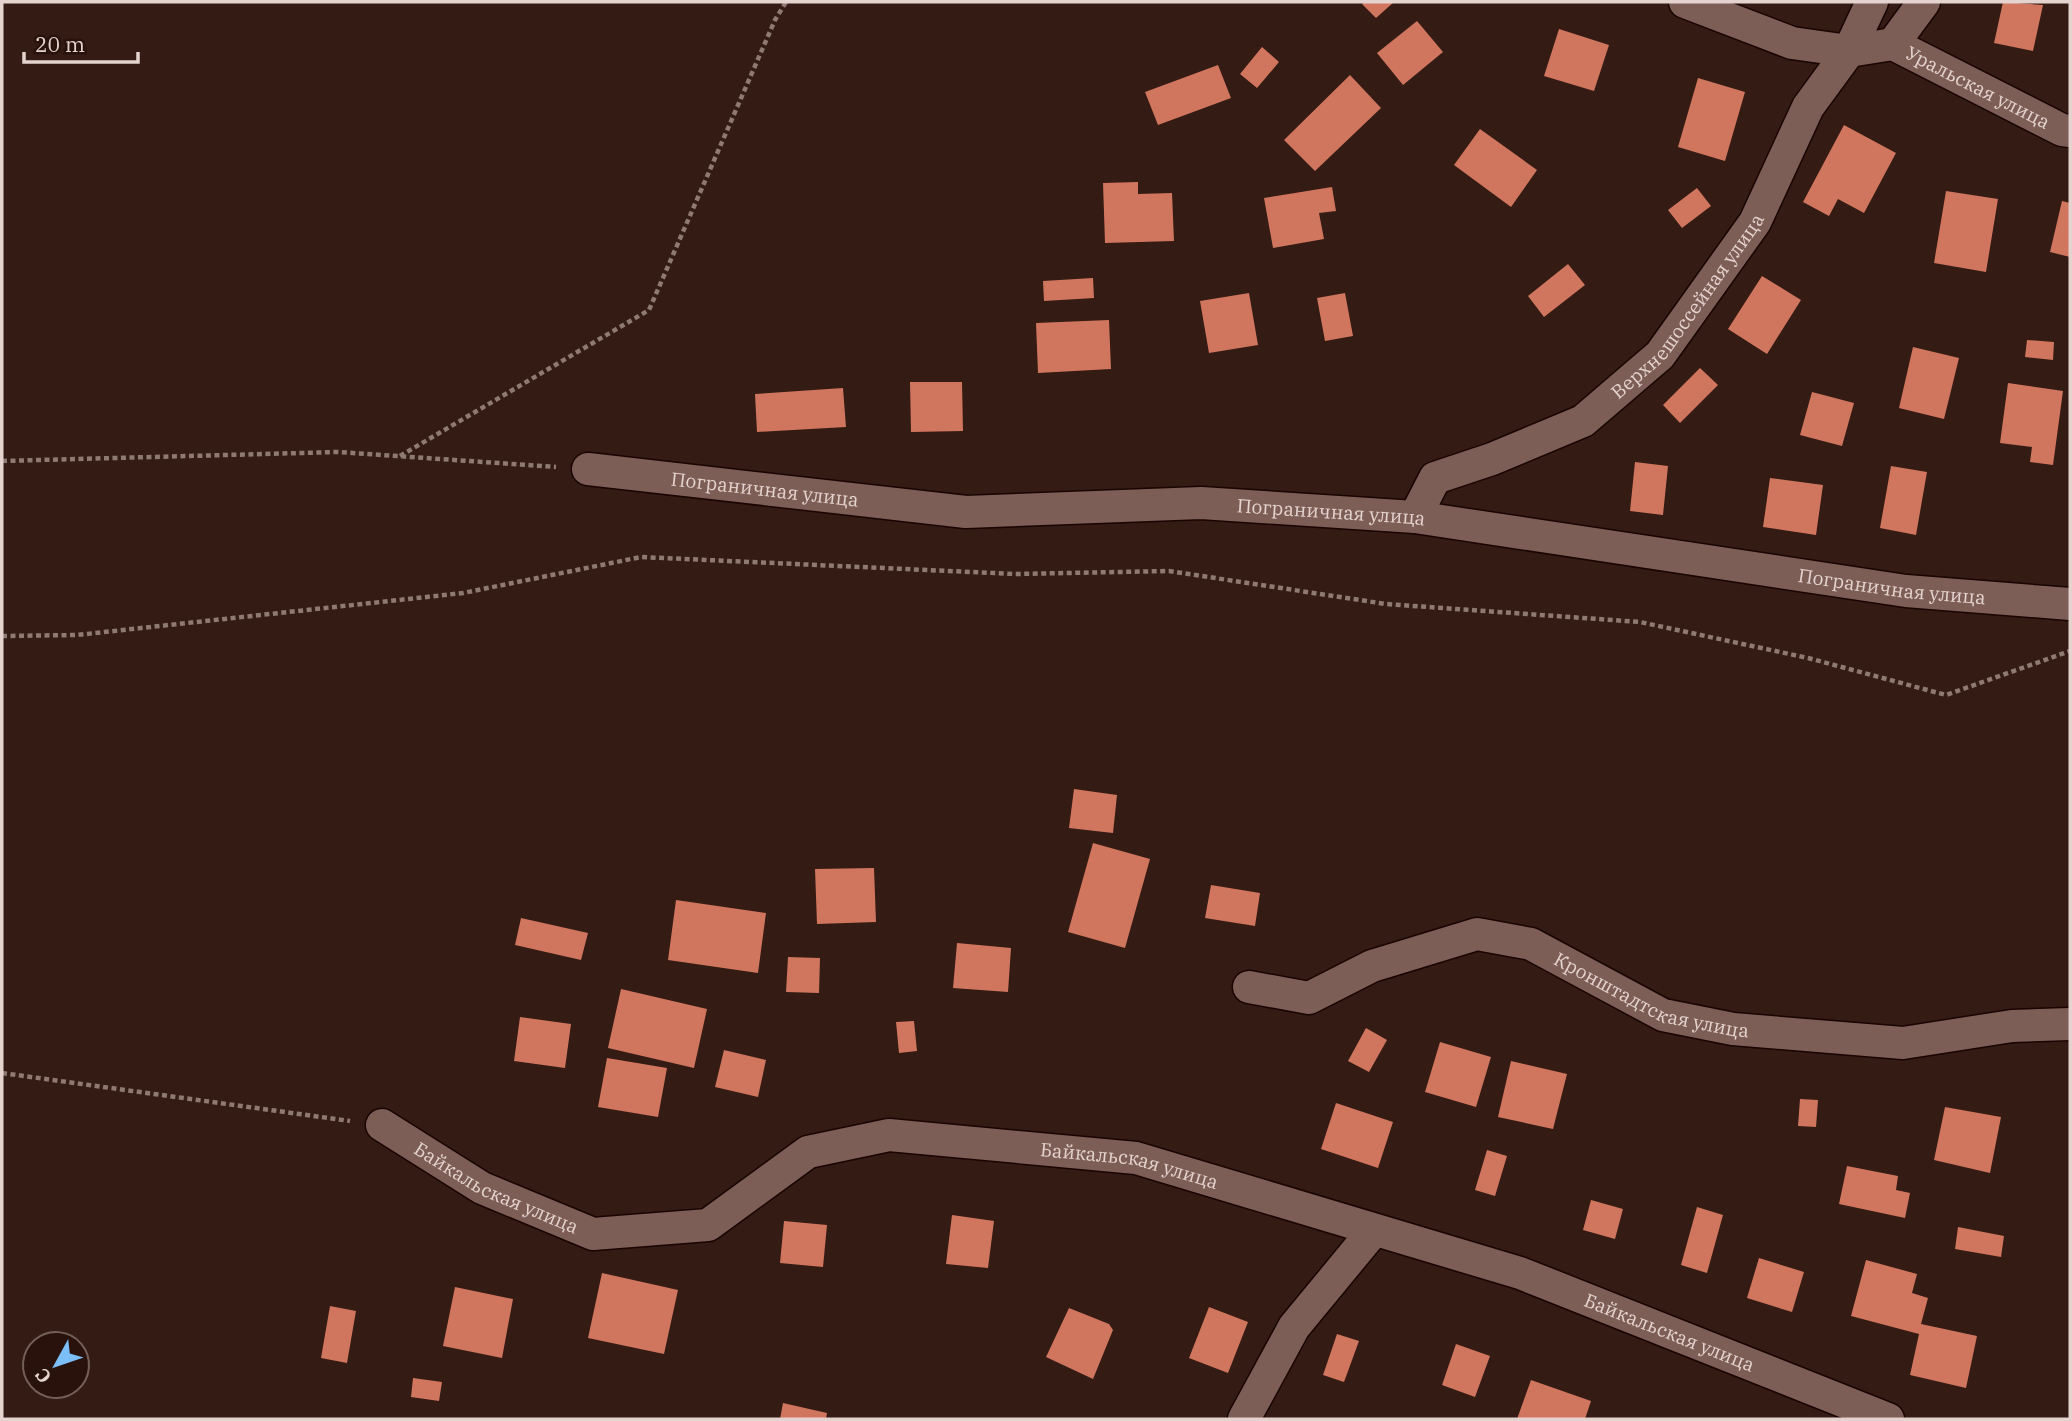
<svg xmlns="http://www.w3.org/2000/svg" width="2072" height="1421" viewBox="0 0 2072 1421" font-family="'IBM Plex Serif',serif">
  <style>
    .building { fill: #d1765e }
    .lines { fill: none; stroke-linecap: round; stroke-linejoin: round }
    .street-casing { stroke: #1a0502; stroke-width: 35 }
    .path { stroke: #8e7973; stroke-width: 4.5; stroke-dasharray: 5 3.5; stroke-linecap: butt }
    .street { stroke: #7c5e56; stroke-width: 32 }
    .labels { text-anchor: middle; stroke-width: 7; stroke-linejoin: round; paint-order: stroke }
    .street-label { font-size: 19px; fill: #e4d3ce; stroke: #29120b }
  </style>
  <rect width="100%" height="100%" fill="#341b14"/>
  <path class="building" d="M1364,2H1394L1376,18L1362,4Z
    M2003,2L2043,5L2033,51L1994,43Z
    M1417,21L1443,52L1403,85L1377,53Z
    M1559,29L1609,45L1594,91L1544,76Z
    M1262,47L1279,62L1257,88L1240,74Z
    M1218,65L1231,98L1158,125L1145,92Z
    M1350,75L1381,108L1315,171L1284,140Z
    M1698,78L1745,92L1725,161L1678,147Z
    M1844,125L1896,153L1864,213L1838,199L1829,216L1803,202Z
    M1480,129L1537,170L1511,207L1454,165Z
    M1138,182V194L1172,193L1174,241L1105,243L1103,183Z
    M1332,187L1336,211L1319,213L1324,239L1273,248L1264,198Z
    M1697,188L1711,206L1682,228L1668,210Z
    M1946,191L1998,199L1986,272L1934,263Z
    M2062,201L2070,203V257L2050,252Z
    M1568,264L1585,285L1544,317L1528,296Z
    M1762,276L1801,300L1767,354L1728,329Z
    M1093,278L1094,298L1044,301L1043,281Z
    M1249,293L1258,345L1209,353L1200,301Z
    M1345,293L1353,336L1325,341L1317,298Z
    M1109,320L1111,369L1038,373L1036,323Z
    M2027,340L2054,342L2053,360L2025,357Z
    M1913,347L1959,358L1944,419L1899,408Z
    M1700,368L1718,385L1680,423L1663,405Z
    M910,382H962L963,431L911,432Z
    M2008,383L2063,391L2053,465L2030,462L2032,447L2000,443Z
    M843,388L846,427L757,432L755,394Z
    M1812,392L1854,403L1842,446L1800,435Z
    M1635,462L1668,466L1663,515L1630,511Z
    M1891,466L1927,472L1916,535L1880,528Z
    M1770,478L1823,485L1816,535L1763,527Z
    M1074,789L1117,795L1113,833L1069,828Z
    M1093,843L1150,859L1125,948L1068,932Z
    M874,868L876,922L817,924L815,869Z
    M1211,885L1260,893L1255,926L1205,918Z
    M676,900L766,913L758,973L668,960Z
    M521,918L588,933L581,960L515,945Z
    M957,943L1011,948L1008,992L953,988Z
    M788,957L820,958L819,993L786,992Z
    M621,989L707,1009L694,1068L608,1048Z
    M520,1017L571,1024L565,1068L514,1061Z
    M914,1021L917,1051L899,1053L896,1022Z
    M1366,1028L1387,1040L1369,1072L1348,1061Z
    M1440,1042L1491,1057L1476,1107L1425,1092Z
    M724,1050L766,1060L758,1097L715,1087Z
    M607,1058L667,1068L658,1117L598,1107Z
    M1511,1061L1567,1074L1553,1129L1498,1117Z
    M1800,1099L1818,1100L1816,1127L1798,1126Z
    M1336,1103L1393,1122L1378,1168L1321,1149Z
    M1945,1107L2001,1117L1990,1173L1934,1160Z
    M1487,1150L1507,1156L1495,1196L1475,1190Z
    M1847,1166L1898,1176L1896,1190L1910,1193L1905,1218L1839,1204Z
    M1591,1200L1623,1209L1615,1239L1583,1230Z
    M1697,1207L1723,1215L1707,1273L1681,1265Z
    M952,1215L994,1221L988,1268L946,1264Z
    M784,1221L827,1225L823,1267L780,1263Z
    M1958,1227L2004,1236L2001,1257L1955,1249Z
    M1759,1258L1804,1272L1792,1312L1747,1298Z
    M1866,1260L1917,1274L1912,1293L1928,1298L1921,1324L1977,1336L1966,1388L1910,1375L1919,1334L1851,1316Z
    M602,1273L678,1290L664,1354L588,1338Z
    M455,1287L513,1299L502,1358L443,1346Z
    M330,1306L356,1311L347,1363L321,1358Z
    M1209,1307L1248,1322L1228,1373L1189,1358Z
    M1069,1308L1109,1324L1113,1330L1093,1379L1046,1357Z
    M1337,1334L1359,1341L1344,1382L1323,1375Z
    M1456,1344L1490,1356L1475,1397L1442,1385Z
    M413,1378L442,1382L439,1401L411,1397Z
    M1531,1380L1591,1401L1585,1419H1517Z
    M783,1403L827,1413L826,1419H780Z"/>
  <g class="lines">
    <defs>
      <g id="street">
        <path id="s1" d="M1685,2L1792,43L1849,51L1893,44L2062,130L2070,131"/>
        <path d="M1893,44L1924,2"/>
        <path id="s2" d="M588,469L966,512L1201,503L1415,517L1906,591L2070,604"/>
        <path id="s3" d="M1415,517L1435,478L1492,459L1583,421L1660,355L1755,222L1808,107L1849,51L1872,2"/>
        <path id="s4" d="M1249,987L1309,998L1372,966L1477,934L1531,944L1663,1015L1733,1029L1903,1043L2012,1026L2070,1024"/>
        <path id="s5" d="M382,1125L482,1188L593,1234L708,1225L808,1152L889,1135L1136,1158L1520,1273L1888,1419"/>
        <path d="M1244,1419L1294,1327L1374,1230"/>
      </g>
    </defs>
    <use href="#street" class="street-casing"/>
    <path class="path" d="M400,456L649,310L775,20L786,2
      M2,461L338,452L556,467
      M2,636L77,635L463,593L641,557L1015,574L1169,571L1386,604L1640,622L1808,658L1946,695L2070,651
      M2,1073L350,1121"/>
    <use href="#street" class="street"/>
  </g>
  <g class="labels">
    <g class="street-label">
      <text dy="7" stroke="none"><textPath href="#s1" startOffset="312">Уральская улица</textPath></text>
      <text dy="7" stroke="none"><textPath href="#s3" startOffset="359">Верхнешоссейная улица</textPath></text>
      <text dy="7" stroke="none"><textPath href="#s2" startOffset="178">Пограничная улица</textPath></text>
      <text dy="7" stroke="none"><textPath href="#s2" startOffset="746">Пограничная улица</textPath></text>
      <text dy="7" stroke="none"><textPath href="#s2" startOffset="1312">Пограничная улица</textPath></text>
      <text dy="7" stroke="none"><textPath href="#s4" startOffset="429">Кронштадтская улица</textPath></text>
      <text dy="7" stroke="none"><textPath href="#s5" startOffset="803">Байкальская улица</textPath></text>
      <text dy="7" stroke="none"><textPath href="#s5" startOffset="131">Байкальская улица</textPath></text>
      <text dy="7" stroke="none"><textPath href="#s5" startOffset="1370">Байкальская улица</textPath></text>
    </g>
  </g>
  <rect width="2072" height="1421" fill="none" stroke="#e4d3ce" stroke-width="7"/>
  <g transform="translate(56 1365) rotate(230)"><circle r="33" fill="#29120b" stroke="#745f59" stroke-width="2"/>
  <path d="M0-5L12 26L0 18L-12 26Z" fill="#7bbef8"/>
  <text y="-10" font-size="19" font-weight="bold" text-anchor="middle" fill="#e4d3ce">С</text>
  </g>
  <path d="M24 52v10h114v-10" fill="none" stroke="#e4d3ce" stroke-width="3.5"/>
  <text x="35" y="52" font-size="21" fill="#e4d3ce" stroke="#29120b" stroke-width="5" paint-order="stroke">20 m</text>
</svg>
